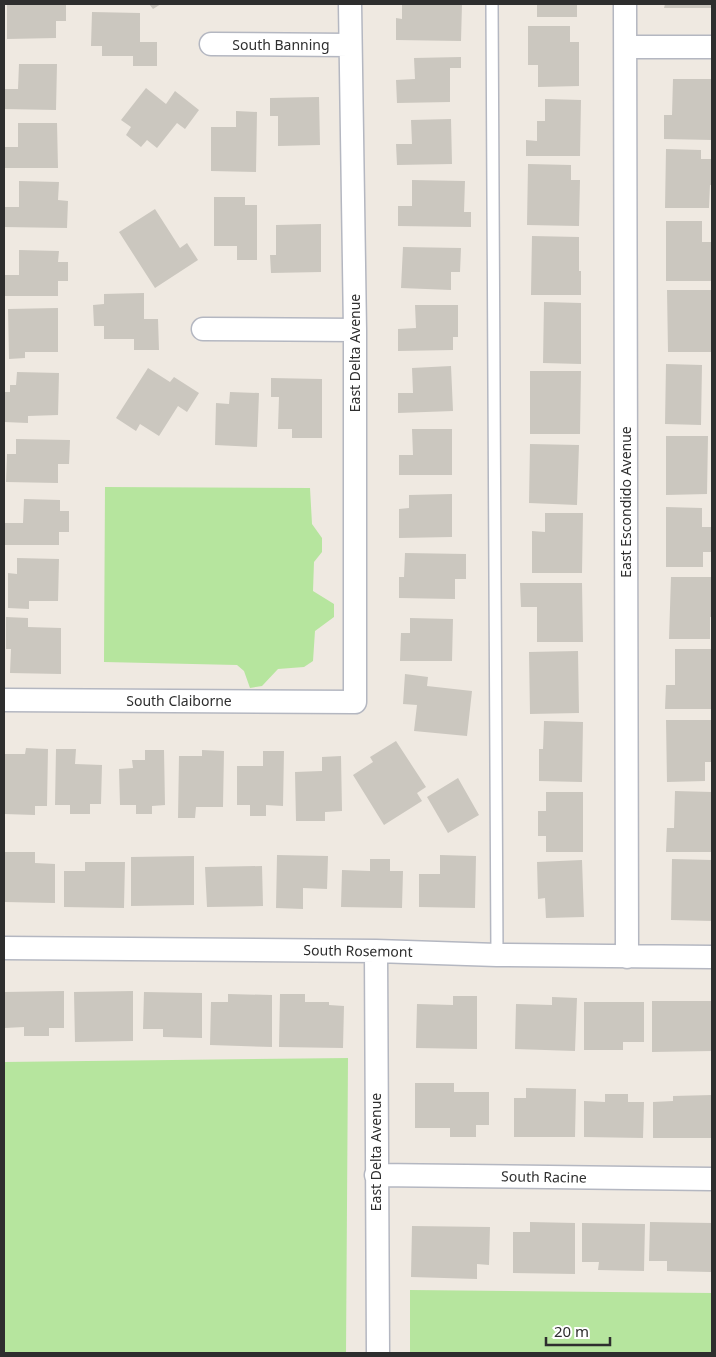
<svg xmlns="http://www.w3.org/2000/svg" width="716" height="1357" viewBox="0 0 716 1357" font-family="'Noto Sans',sans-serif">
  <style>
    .green { fill: #b6e59e }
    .building { fill: #cbc7bf }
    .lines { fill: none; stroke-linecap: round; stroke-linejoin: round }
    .lane-casing { stroke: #b4b7c1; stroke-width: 14 }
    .street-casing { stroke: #b4b7c1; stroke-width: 25 }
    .lane { stroke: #fff; stroke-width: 11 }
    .street { stroke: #fff; stroke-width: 22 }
    .labels { text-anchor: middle; stroke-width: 4; stroke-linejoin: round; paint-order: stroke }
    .street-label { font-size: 14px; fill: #2e2e2e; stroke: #fff }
  </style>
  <rect width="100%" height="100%" fill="#efe9e1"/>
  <path class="green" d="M105,487L310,488L312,524L322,538V552L314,562L313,591L334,604V617L315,631L313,661L304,667L278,669L262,686L250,688L244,671L237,665L104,662Z
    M348,1058L346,1353H4V1062Z
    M410,1290L712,1293V1353H410Z"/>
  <path class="building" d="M7,4H66V21H56V38L7,39Z
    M149,4H161L153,9Z
    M402,4H462L461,41L396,40V18L402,19Z
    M537,4H577V17H537Z
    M665,4H712V8H664Z
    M92,12L140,13V42H157V66H133V56H102V46H91Z
    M528,26H570V42H579V86L538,87V65H528Z
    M461,57V68H450V102L397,103L396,80L415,79L414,58Z
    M19,64H57L56,110L4,109V89H18Z
    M673,79H712V140L664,139V115H672Z
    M146,88L166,104L175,91L199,110L185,129L177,123L157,148L147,140L141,147L126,135L131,127L121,120Z
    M319,97L320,145L278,146V116H270V98Z
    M545,99L581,100L580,156H526V140L537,141V121H545Z
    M236,111L257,112L256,172L211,171V127H236Z
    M451,119L452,164L397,165L396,144H412L411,120Z
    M18,123H57L58,168H4V147H18Z
    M666,149L701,150V159H712V185H710L709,208H665Z
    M528,164L571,165V180H580L579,226L527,225Z
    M412,180L465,181L464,212H471V227L398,226V206H412Z
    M19,181L59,182L58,200L68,201L67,228L4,227V207H19Z
    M214,197H245V205H257V260H237V246H214Z
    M155,209L180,248L187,243L198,260L155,288L119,232Z
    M666,221H702V242H712V281H666Z
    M321,224V272L271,273L270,255H276V225Z
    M532,236L579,237V271H581V295H531Z
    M403,247L461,248L460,272H451V290L401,288Z
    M19,250L59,251L58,262H68V281H58V296H4L5,275H19Z
    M667,290H712V352H668Z
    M144,293V319H158L159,350H134V339H104V326H94L93,305L104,304V294Z
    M544,302L581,303V364L543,363Z
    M415,305H458V337H453V350L398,351V329L416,328Z
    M58,308V352H25V358L9,359L8,309Z
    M666,364L702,365L701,425L665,424Z
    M451,366L453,411L398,413V393H413L412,368Z
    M148,368L170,382L174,377L199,393L187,412L178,406L159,436L140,424L136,431L116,418Z
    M530,371H581L580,434H530Z
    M17,372L59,373L58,415L28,416V423L4,422V392H10V385H16Z
    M271,378L322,379V438H292V429H278L279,397H271Z
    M230,392L259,393L257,447L215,445L216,403L229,404Z
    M412,429H452V475H399V455H413Z
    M666,436H708L707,494L666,495Z
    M16,439L70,440L69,464H58V483L6,482L7,454H16Z
    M530,444L579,445L577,505L529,503Z
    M452,494V537L399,538V509L409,508V495Z
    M24,499L60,500V511H69V532H59V545H5V523H23Z
    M666,507L702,508V527H712V552H703V567H666Z
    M545,513H583L582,573H532V531L545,532Z
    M405,553L466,554V579H455V599L399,598V577H404Z
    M17,558L59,559L58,601H29V609L8,608V573L17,574Z
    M671,577H712V617H710V639H669Z
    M520,583H582L583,642H537V607H521Z
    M6,617L28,618V627L61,628V674L10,673L11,649H6Z
    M410,618L453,619L452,661H400L401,633H410Z
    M675,649H712V709H665L666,685H675Z
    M578,651L579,713L530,714L529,652Z
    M405,674L428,677L427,686L472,691L467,736L414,731L417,705L403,704Z
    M666,720H712V762H705V781L667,782Z
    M544,721L583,722L582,782L539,781V749H543Z
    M396,741L426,787L417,793L422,801L384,825L353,775L373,762L370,757Z
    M26,748L48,749L47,806H35V815L4,814V754H25Z
    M56,749H76L75,764L102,765L101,804H90V814H70V805H55Z
    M145,750H164L165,805L152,806V814H136V805H120L119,769L133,768L132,760H145Z
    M202,750L224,751L223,807H196L195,818H178L179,756H202Z
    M263,751H284L283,806L266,805V816H250V805H237V766H263Z
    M341,756L342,811L325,812V821H296L295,772L322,771V757Z
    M458,778L479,815L448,833L427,797Z
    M675,791L712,792V852H666L667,828H674Z
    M546,792H583V852H546V836H538V811H546Z
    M4,852H35V863L55,864V903L4,902Z
    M277,855L328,856L327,889L303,888V909L276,908Z
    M440,855L476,856L475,908L419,907V874H440Z
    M194,856V905L131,906V857Z
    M370,859H390V871H403L402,908L341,907L342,870L370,871Z
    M672,859L712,860V921L671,920Z
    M582,860L584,917L546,918L545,898L538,899L537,862Z
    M85,862H125L124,908L64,907V871H85Z
    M262,866L263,906L207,907L205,867Z
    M64,991V1028H49V1036H24V1027L5,1028V992Z
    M133,991V1041L75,1042L74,992Z
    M144,992L202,993V1038L163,1037V1029H143Z
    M228,994L272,995V1047L210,1045L211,1002H228Z
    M280,994H305V1002H329V1005L344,1006L343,1048L279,1047Z
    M453,996H477V1049L416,1048L417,1004L453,1005Z
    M552,997L577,998L575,1051L515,1049L516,1004L552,1005Z
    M652,1001H712V1051L652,1052Z
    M584,1002H644V1042H623V1050H584Z
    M415,1083H454V1092H489V1125H476V1137H450V1128H415Z
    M526,1088L576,1089L575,1137H514V1098H526Z
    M605,1094H628V1102H644L643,1138L584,1137V1101L605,1102Z
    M712,1095V1138H653V1102L673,1101V1096Z
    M530,1222L575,1223V1274L513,1273V1232H530Z
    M650,1222L712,1223L711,1272L667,1271V1261H649Z
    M582,1223L645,1224L644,1271L598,1270L599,1262H582Z
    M412,1226L490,1227L489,1265L477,1264V1279L411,1277Z"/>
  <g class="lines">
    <defs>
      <path id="lane" d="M492,4L497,955"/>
      <path id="street" d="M625,4L627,957
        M211,44L350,45
        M626,47H712
        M203,329L355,330
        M4,700L355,702V330L350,4
        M4,948L376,951L497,955L712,957
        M376,951L378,1353
        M376,1175L712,1179"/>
    </defs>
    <use href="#lane" class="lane-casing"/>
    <use href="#street" class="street-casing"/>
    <use href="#lane" class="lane"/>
    <use href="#street" class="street"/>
  </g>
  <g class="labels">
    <g class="street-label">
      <text x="281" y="50">South Banning</text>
      <text transform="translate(355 353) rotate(-90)" y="5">East Delta Avenue</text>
      <text transform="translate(626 502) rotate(-90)" y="5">East Escondido Avenue</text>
      <text x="179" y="706">South Claiborne</text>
      <text transform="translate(358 951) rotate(1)" y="5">South Rosemont</text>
      <text transform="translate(376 1152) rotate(-90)" y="5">East Delta Avenue</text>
      <text transform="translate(544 1177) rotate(1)" y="5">South Racine</text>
    </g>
  </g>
  <rect width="716" height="1357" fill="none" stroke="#2e2e2e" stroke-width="10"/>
  <path d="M546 1337v8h64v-8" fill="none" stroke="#2e2e2e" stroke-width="2.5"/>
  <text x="554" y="1337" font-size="15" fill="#2e2e2e" stroke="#ffffff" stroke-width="4" paint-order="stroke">20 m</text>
</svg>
